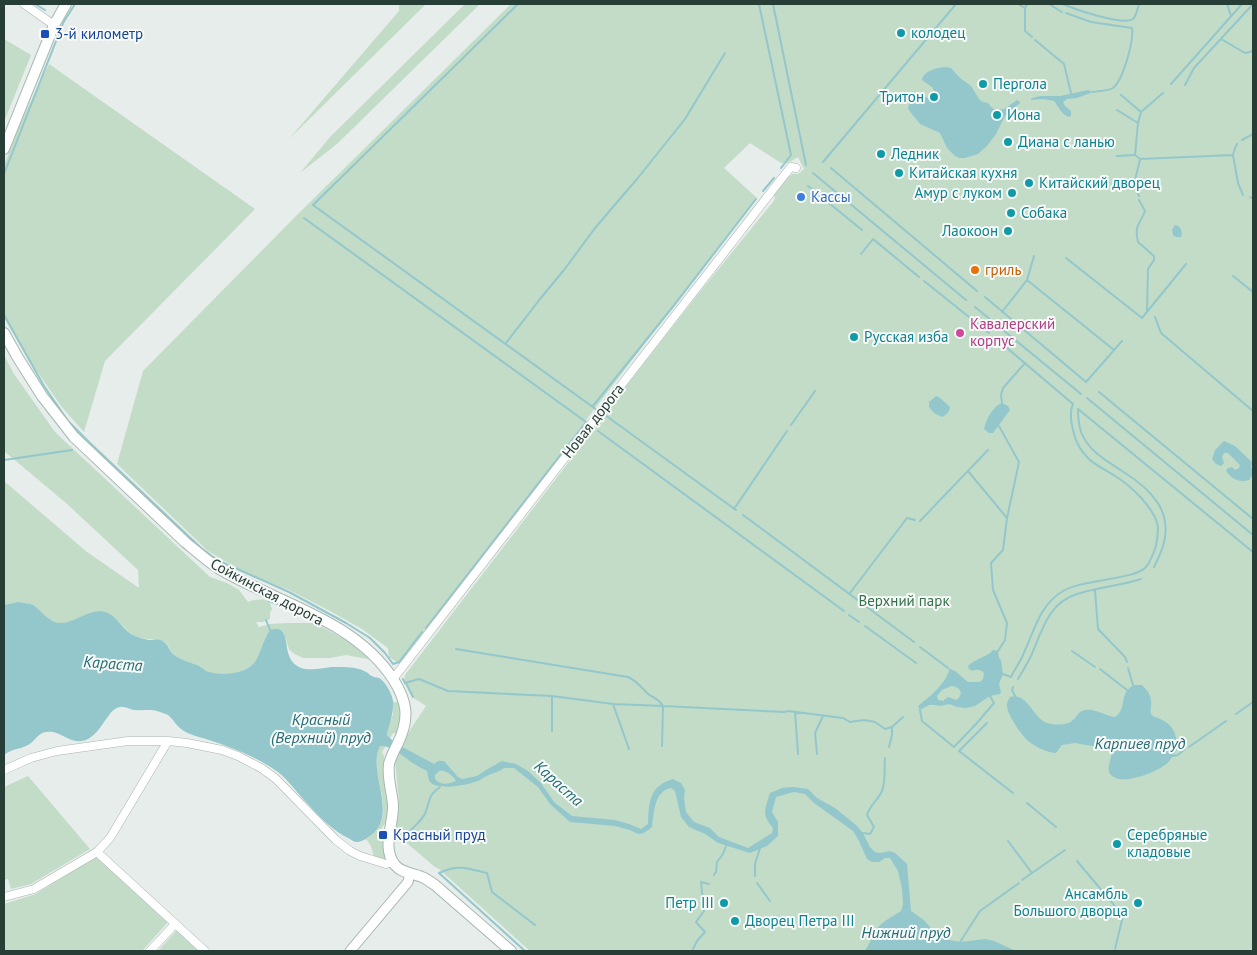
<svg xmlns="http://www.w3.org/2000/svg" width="1257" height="955" viewBox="0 0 1257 955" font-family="'PT Sans',sans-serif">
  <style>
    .green { fill: #c2dcc7 }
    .water { fill: #94c7cc; fill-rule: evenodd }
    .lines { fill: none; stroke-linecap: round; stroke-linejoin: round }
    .stream { stroke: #94c7cc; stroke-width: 2 }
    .minor-casing { stroke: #a9b5b0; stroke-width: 9 }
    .tertiary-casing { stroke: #a9b5b0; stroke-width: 11 }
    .secondary-casing { stroke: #a5b8b0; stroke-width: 12 }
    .minor { stroke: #fff; stroke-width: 8 }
    .tertiary { stroke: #fff; stroke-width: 9 }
    .secondary { stroke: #fff; stroke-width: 10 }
    .culture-dot { fill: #0f9aa8; stroke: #f7faf8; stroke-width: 2 }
    .transit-dot { fill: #1a4fb4; stroke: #f7faf8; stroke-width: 2 }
    .shop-dot { fill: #3f7fe0; stroke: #f7faf8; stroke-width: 2 }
    .food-dot { fill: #e8710a; stroke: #f7faf8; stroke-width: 2 }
    .hotel-dot { fill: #d1479c; stroke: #f7faf8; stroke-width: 2 }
    .labels { text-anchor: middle; stroke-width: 4; stroke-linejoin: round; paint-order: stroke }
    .culture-label { font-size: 15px; fill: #0d838f; stroke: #f7faf8; text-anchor: start }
    .transit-label { font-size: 15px; fill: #164399; stroke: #f7faf8; text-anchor: start }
    .shop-label { font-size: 15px; fill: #366cbe; stroke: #f7faf8; text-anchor: start }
    .food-label { font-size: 15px; fill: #c56008; stroke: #f7faf8; text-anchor: start }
    .hotel-label { font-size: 15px; fill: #b23c85; stroke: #f7faf8; text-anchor: start }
    .street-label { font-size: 15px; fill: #273e36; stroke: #f7faf8 }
    .park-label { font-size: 15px; fill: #357148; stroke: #f7faf8 }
    .water-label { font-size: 16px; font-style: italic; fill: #266d75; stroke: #f7faf8 }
  </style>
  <rect width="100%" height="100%" fill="#e6edea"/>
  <path class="green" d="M399,4H426L289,139L399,11Z
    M465,4H480L338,143L300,173L330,137Z
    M511,4H1253V951H530L439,869L435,867L396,834L399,802L395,760L405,738L426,706L412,697L404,682L405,675L595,428L599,425L602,417L699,293L773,202L775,199L774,194L788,177L793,174H798L804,169L798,157L788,163H781L750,143L724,168L757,198L586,420L401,665L389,657L388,648L362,629L330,611L289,590L247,574L208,551L117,464L143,371L297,215Z
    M4,39L31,55L4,122Z
    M49,64L255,209L105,361L84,432L61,406L26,355L4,317V165L24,115Z
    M4,355L14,374L55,432L210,577L227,583L239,590L248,602C256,599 261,599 269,601L272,609L270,613V619L263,622H256L259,627L270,624L287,623H315L355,645L373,660L346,655L330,658H303L293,653L289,649L284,633L270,630C263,639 261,656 253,664C242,675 219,677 206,671C202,669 200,666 196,665C188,662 178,659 172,653C170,650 169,645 166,643C161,638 145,640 137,637C129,634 125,627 119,622C115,618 111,616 107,613L61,624L51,621L31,604L18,602L4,605V481L87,552L139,588L138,570L66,503L4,451Z
    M393,702H399L403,723L397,734L393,733L390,738L387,735L389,725L393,714Z
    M380,746H385V747L382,752L384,756V777L387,801L388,814L386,823L382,827L380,841L385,843L389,860L374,857L371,846L366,839C369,837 373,834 376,831C396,808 367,771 380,746Z
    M28,776L90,849L31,884L11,889L8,879L4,880V787Z
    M97,856L168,922L142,951H4V904L36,894Z
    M177,930L199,951H158Z"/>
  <path class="water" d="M945,67L951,68L960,78L971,86L979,99L983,102L988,103L992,108L998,110L1004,109L1017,100L1020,102V103L1005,116L996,134L987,146L978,154L965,158H959L955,156L947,148L940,133L920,124L908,109C910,96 916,94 928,98L931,97L934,92L933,88L922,80V78C927,70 936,68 945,67Z
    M1088,90L1093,92L1077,98L1067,99L1063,102L1065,106L1071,111V116L1070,117C1062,116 1059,107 1054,101L1043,99L1031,100V99L1032,98L1040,96H1060Z
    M1175,225C1181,226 1183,232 1181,237H1176L1173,235L1172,230Z
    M936,396L939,397L950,407C949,413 946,415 942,417L934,413L929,407V402Z
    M1002,403L1008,406L1010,410L993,433H989L984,429C986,419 993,406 1002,403Z
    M1224,441L1235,446L1252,462L1251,467C1254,472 1253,475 1249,480C1239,483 1232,479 1226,471L1228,468L1232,467L1235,470L1239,468L1240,465L1228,453H1224L1222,457L1224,463L1221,466L1216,464L1212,459L1215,450Z
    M18,602C23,603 29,603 33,605C42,611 50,624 61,623C76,623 89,608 105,612C116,615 122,628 131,634C136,637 143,639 149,640C155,640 159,638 164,642C168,644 169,650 173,654C180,660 189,662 197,665C200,666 203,669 206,671C220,676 242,675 253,664C260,657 263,639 270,630C296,623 277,659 301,668C308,671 323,668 332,667C342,667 356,666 366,672C371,674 367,674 372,676C378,679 374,676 379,678C386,682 392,694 393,701C394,713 389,724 387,735L395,743L434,764L438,761H444L458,777L462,779L477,776L486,770L502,761L516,764L528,771L541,783L554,802L572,816L615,820L629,824L641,829L648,824C649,802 649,786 673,779L681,783L685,790L684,798L686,812L694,822L710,828L719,837L748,848L772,833L773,828C761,814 765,809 770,793L782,788L793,787L808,789L817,798L835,808L856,825L863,833L870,847L875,852L880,853L890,851L895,853L907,864L911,911L924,920L935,933L949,940L960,942L985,939L994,941L1016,951H865L878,927L885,921L901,911L903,904L902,889L898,871L890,858H885L879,862H872L867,859L858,839L853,831L814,803L805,794L794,792L776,797L772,812L778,822V836L767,846L750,853L718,843L705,834L689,827L681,817L675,791L671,788C654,791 654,813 652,827L644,833L638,834L630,830L615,826L570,822L550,804L538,787L514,768H504C496,774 494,772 487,776C484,777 482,779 480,780C470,785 438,791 430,782C428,779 428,774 427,771C423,769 419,767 416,765C405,759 393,745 380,746C366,773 402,818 367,838C365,840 359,842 357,842C354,842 352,840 350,839C332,831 317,814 304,800C295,790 288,780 278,772C257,757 233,748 209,740C201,737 192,736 184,731C177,727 174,720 168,715C165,714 161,712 157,711C150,709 142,711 135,710C130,710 125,706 120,707C107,708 101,738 82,741C71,743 63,734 53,732C38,730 38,739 28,745C19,750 13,748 4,755V605ZM439,771C446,770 452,775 456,781C448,784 441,786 435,779V775Z
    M993,650L998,651L999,658L1001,660L1003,674L999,684L1001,692L1000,694L990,696L975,706L966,708L957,707L949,704L940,706L934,705H929L920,710L918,706C929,697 944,686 949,671L948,668L955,671L968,682H980L983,679L984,673C980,669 977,669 972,671L969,669L968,666C976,658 986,658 993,650ZM951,686C955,686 960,688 961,693L959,698L956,700L948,697L943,701L938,700L937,696L942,690Z
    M1133,685H1142C1148,691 1152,696 1151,706C1151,708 1150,711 1151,714C1153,717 1155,717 1158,718C1174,725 1177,733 1177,750C1173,755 1170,762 1165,765C1154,773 1120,787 1110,774C1106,768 1112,758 1112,751L1109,749L1075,743L1062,745L1056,753C1048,753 1033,746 1027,740C1020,733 1006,713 1007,704C1007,702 1009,699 1010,697C1028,692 1032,717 1047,723C1054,725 1067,726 1073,720C1078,716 1078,711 1085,710C1095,708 1105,716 1115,717C1125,711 1121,699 1127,691C1128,689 1131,687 1133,685Z"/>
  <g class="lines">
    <path class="stream" d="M35,4L45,10
      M518,4L313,205L597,410
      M759,4L791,155L781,168
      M773,4L806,165
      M1018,4L1025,8
      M1027,4L1025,8V31L1032,37
      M1049,4L1062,12
      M1063,4C1074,9 1123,26 1133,19C1136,16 1138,8 1139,4
      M1227,4L1231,16
      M1066,13L1091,22L1132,28C1134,41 1123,80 1113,88C1108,91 1099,91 1093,92
      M61,29L63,23L75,4
      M1221,39L1245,53L1253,51
      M1035,40L1064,64L1071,93
      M1171,84L1242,4
      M1185,85L1194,68L1253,4
      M1163,93L1141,112L1138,123L1135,155L1140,159L1233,155L1238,183L1243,195
      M1121,95L1141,112
      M1117,110L1138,123
      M1242,140L1253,134
      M1233,155L1235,148L1237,144
      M1117,156L1134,155
      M823,162L956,4
      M831,168L977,291
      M813,173L966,300
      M4,174L58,36
      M808,186L862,230
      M763,191L774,178
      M1139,196L1134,184L1140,160
      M1250,197L1253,199
      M1139,200L1145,211C1140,225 1134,224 1138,242L1154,256V260L1148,269L1147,311
      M304,218L586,422L426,628
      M861,254L873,239L919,277
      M1066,258L1142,318L1186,264
      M1233,276L1253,292
      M1027,280L1114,350
      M924,281L989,333
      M985,297L1086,382L1122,341
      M975,307L1081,394
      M1002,312L1027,280L1034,256
      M4,315L44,386L68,421L90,443L200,547L213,557L226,564L289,592L346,623L370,638L385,653L393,664L399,662L422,632
      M1155,317L1161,333L1253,411
      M994,337L1073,404C1069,412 1071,422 1073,430C1075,439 1080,450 1087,457C1094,465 1106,470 1115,476C1130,485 1155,508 1158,527C1158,532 1157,541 1156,546C1154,552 1150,562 1146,567C1134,580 1083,579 1063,591C1038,606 1034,633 1022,657C1019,664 1014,670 1011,677L1003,674
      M506,343L540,299L564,270L595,228L637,179L685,119L725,53
      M1099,392L1253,519
      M1087,398L1253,535
      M1002,403L1001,395L1003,388L1025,363
      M593,406L675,304L756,199
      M1078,409L1253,552
      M1078,409C1078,416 1079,425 1081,432C1089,452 1106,460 1122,471C1151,489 1175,512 1162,549C1160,555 1157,561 1154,567
      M605,415L736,510
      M791,425L815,391
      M598,431L844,611
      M4,460L72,450
      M968,471L1007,518
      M734,509L787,431
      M743,515L914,642
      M920,521L988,450
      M1095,590L1098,629L1125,657L1127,662
      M850,593L907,518L915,520
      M269,601L282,606
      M849,615L859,622
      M266,620L270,630
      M865,626L916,663
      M920,647L948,668
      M456,649L628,677C638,682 640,686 647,693C654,699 658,698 663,706L784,712L788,711L843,718L850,722L864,720L875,722L885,729L892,727
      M998,651L1005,640L1007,623L993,590L991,563L1003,550L1007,518L1019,462L999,426
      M1072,651L1095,667
      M1128,668L1133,685
      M1100,669L1127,690
      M403,679L405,683L419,679L448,691L552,696L613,704
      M1018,679C1022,672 1027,664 1031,656C1042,631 1048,603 1077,594C1098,587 1120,586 1141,579
      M406,683L413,697
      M1013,687L1012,690L1015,696
      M920,710L922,721L954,747L976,724L994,703L990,696
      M795,712L798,754
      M1236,714L1253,702
      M987,723L959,751L1013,793
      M552,731V696
      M889,747L892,735V727L903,717
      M1189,747L1226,721
      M629,749L613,704L663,706L662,746
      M817,754L815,733L823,716
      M1173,756L1178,755L1185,749
      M1027,803L1056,827
      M863,833L870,834L874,827L867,815C870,805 878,800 882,791C886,781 884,768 885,758
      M404,835C410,832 425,817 426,811C431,798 427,797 440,787
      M1008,841L1032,873
      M1077,861L1114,905
      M714,875L716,872L717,862L723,854L726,846
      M755,876V864L760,848
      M1022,880L1065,850
      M757,883L770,901
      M1115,906L1123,916L1115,949
      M960,942L980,911L1019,883
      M693,949L697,941L705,932L696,922L704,911L701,882L709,884
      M525,951L439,873C458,864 467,868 487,873L492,892L535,925"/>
    <defs>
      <path id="minor" d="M24,4L54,25
        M393,679L782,178L791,167L796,168
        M4,770L31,758L57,751L128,741H168L187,743L222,750L238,756L261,768L275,778L336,840L350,851L360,856L386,864L393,862
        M97,852L205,951
        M4,897L34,889L97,852L110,838L168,741
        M150,951L175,924"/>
      <path id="tertiary" d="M350,951L408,882L410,873"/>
      <path id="secondary" d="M4,149L54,25L66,4
        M4,333L18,358L42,396L74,437L185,542C196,551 206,560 218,568C276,603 354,619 393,679C407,701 410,718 398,743C395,749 391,756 389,764C387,778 392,791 393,805C394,823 381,848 395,865C402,874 416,873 426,879C429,881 432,883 435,885L511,951"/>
    </defs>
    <use href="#minor" class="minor-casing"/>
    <use href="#tertiary" class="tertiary-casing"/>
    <use href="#secondary" class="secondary-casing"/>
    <use href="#minor" class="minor"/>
    <use href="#tertiary" class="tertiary"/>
    <use href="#secondary" class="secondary"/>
  </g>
  <g class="culture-dot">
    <circle cx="901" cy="33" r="5"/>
    <circle cx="983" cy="84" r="5"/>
    <circle cx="934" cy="97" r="5"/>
    <circle cx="997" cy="115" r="5"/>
    <circle cx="1008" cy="142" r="5"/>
    <circle cx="881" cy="154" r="5"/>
    <circle cx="899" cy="173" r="5"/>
    <circle cx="1029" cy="183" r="5"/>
    <circle cx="1012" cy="193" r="5"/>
    <circle cx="1011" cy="213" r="5"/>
    <circle cx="1008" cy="231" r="5"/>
    <circle cx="854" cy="337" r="5"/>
    <circle cx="1117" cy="844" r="5"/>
    <circle cx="724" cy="903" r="5"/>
    <circle cx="1138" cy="903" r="5"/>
    <circle cx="735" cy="921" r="5"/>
  </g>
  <g class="transit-dot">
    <rect x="40" y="29" width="10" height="10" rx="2.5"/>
    <rect x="378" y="830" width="10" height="10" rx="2.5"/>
  </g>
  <circle class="shop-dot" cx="801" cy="197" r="5"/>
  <circle class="food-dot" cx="975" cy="270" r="5"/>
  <circle class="hotel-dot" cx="960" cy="333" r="5"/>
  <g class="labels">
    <g class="culture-label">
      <text x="911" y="38">колодец</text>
      <text x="993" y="89">Пергола</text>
      <text x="924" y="102" text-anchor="end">Тритон</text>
      <text x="1007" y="120">Иона</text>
      <text x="1018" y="147">Диана с ланью</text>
      <text x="891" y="159">Ледник</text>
      <text x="909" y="178">Китайская кухня</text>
      <text x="1039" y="188">Китайский дворец</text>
      <text x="1002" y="198" text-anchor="end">Амур с луком</text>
      <text x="1021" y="218">Собака</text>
      <text x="998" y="236" text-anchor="end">Лаокоон</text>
      <text x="864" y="342">Русская изба</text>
      <text x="1127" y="840">Серебряные<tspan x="1127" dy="17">кладовые</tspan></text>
      <text x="1128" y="899" text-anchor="end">Ансамбль<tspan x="1128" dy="17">Большого дворца</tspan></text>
      <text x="714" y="908" text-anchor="end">Петр III</text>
      <text x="745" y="926">Дворец Петра III</text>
    </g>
    <g class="transit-label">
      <text x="55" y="39">3-й километр</text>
      <text x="393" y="840">Красный пруд</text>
    </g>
    <g class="shop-label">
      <text x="811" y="202">Кассы</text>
    </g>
    <g class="food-label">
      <text x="985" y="275">гриль</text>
    </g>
    <g class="hotel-label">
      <text x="970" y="329">Кавалерский<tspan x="970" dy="17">корпус</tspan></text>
    </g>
    <g class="street-label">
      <text transform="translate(593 421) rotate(-52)" y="5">Новая дорога</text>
      <text transform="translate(267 592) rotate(28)" y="5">Сойкинская дорога</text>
    </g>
    <g class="park-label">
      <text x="904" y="606">Верхний парк</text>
    </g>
    <g class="water-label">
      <text transform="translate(113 663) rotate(4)" y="6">Караста</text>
      <text x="321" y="725">Красный<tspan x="321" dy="18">(Верхний) пруд</tspan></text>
      <text x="1140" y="749">Карпиев пруд</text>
      <text transform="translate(559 783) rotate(42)" y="6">Караста</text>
      <text x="906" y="938">Нижний пруд</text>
    </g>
  </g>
  <rect width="1257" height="955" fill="none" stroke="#273e36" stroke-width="10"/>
</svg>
